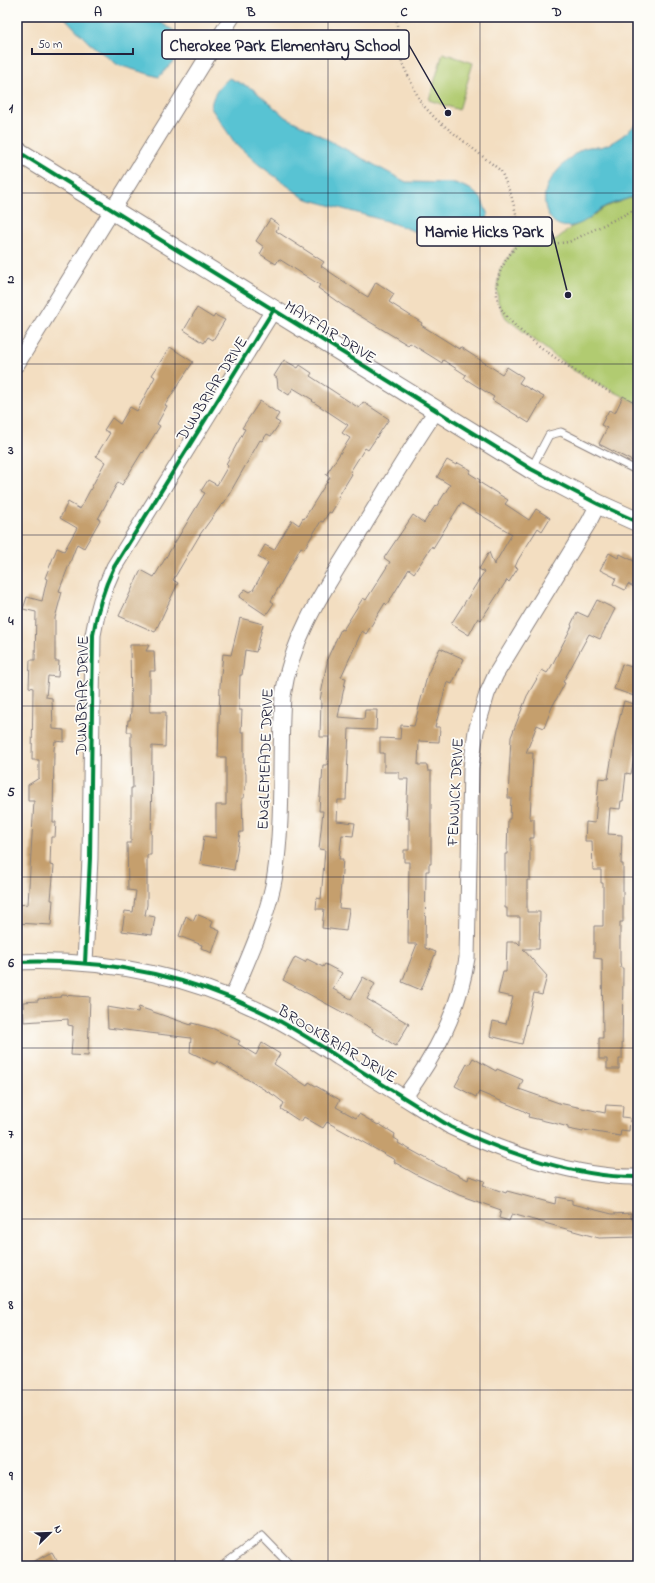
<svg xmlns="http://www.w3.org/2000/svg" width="655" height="1583" viewBox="0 0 655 1583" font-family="'Indie Flower',sans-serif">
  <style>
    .green { fill: #b1cb71; stroke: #6a7656 }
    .water { fill: #58c3d3; stroke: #3d7287 }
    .building { fill: #c59f6d }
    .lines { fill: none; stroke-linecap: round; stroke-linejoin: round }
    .service-casing { stroke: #8a807e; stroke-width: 9 }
    .minor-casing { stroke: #8a807e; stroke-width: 17 }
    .tertiary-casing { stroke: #8a807e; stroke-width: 21 }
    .path { stroke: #8a807e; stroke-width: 2.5; stroke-dasharray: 1 3; stroke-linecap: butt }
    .service { stroke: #fff; stroke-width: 7 }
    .minor { stroke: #fff; stroke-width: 15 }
    .tertiary { stroke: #fff; stroke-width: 19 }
    .cycleway-casing { stroke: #fdfcf7; stroke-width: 6 }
    .cycleway { stroke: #00873e; stroke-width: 4 }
    .grid { fill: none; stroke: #22223b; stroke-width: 1; stroke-opacity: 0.55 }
    .labels { text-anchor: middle; stroke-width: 3.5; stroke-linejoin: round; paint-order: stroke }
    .street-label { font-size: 16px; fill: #22223b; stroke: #fdfcf7 }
    .leader { fill: none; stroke: #22223b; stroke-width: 1.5 }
    .callout-dot { fill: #22223b; stroke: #fdfcf7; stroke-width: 1.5 }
    .callout { fill: #fdfcf7; stroke: #22223b; stroke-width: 1.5 }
    .callout-label { font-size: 17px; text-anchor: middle; font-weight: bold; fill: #22223b }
    .neatline { fill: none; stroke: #22223b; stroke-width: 1.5 }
    .grid-label { font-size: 13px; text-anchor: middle; font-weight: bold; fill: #22223b }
  </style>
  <rect width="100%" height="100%" fill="#fdfcf7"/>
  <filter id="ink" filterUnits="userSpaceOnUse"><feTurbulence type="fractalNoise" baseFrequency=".025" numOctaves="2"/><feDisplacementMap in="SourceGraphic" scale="8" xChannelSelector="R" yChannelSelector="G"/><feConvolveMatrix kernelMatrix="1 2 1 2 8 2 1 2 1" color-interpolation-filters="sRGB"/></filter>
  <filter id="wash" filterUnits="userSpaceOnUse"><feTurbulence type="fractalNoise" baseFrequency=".012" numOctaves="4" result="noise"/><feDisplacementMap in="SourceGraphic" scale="16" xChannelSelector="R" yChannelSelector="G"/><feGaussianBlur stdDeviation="0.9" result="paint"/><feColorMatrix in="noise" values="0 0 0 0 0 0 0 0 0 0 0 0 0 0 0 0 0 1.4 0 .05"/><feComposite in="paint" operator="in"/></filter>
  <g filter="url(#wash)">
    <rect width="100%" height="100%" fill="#f3dec1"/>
    <path class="green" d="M443,53L473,63L459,110L429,100Z
      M638,195V404L573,370L506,318L498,302L497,287L500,270L515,247L523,239L550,244L572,227L588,219L605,207Z"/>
    <path class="water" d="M64,17H152L187,39L177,57L159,77L118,65L89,43Z
      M229,78L253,89L284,116L406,182L455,183L470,189L481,198L488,215L482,238L456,246L386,221L304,198L258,164L235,143L211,108C212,95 219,87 229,78Z
      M638,122V195C628,199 616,202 606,206C594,212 586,224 572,226C548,231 539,201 548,184C555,172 570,156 582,149C589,146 594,147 600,147C612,145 630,131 638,122Z"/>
    <g id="blocks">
      <path class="building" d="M270,219L279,225L276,231L324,262L321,266L358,291L368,297L376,282L394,294L389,302L422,323L421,325L459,349L460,347L502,374L507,367L523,377L519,383L544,397L529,423L492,400L494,397L464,378L466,375L443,360L442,363L410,343L408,345L342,305L318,288L320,285L279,259L276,264L260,254L264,247L256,241Z
        M197,308L213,318L215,315L225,320L213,340L208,337L204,343L184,330Z
        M170,347L193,362L165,405L167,406L157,424L160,426L143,453L142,452L122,485L118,482L98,519L100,520L84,548L77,544L59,591L62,592L55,618V661H59L58,677L48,676L46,697L52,698L53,729L64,730V742L55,741L54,750L53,822H56L55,837H51L50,865L54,866L51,900H53L51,925L17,923V905L28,904L34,801H28V785L39,778V760H32L33,688L29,687L30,660H35L36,612L23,609L27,597L42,601L47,579L45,578L57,548L64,551L77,528L60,518L68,502L80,509L105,462L96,456L110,433L104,430L112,418L120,424L130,407L137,411L155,377L152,375Z
        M284,360L298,368L300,365L312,373L310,376L359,408L363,402L389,419L368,450L365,448L350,472L352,474L338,497L340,498L331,513L329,512L323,522L321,521L304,549L301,547L271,601L274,603L266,615L239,597L245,589L250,592L253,590L268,563L258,557L265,545L274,550L292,520L299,525L303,518L304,519L330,477L326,475L350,438L342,433L348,425L312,401L313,400L293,388L289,395L278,388L277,378L274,376Z
        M623,396L638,404V464L599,444L607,428L601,425L609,410L615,413Z
        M260,401L279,414L275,420L280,423L271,436L267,434L262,441L260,440L223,505L222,504L201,533L173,580L178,583L155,632L119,616L141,570L154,577L205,493L201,491L208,480L217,485L228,466L226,464L245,429L242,428Z
        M447,460L456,465L458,463L471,470L469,473L480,480L479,482L508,500L505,504L529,520L536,509L550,518L542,531L538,528L518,560L515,567L518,568L509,582L507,580L481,620L478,618L469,635L451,624L484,572L479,569L489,552L494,565L512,534L461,503L433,548L432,546L414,573L409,569L387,605L385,603L366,634L362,631L341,677L346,678L338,717L364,719L365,710H377L376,730L349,729L346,800H338L337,821L355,823L353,836L342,835L339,859H343L339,908L349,909L346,931L322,928L324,909H316L317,898L321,899L325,850L319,849L323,811H319L321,780H322L323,765H327L329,737H320L321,700H320L328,657L341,629L343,630L363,598L366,600L390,562L384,558L413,515L424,523L435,506L436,507L450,485L437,477Z
        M609,553L618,558L620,554L638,563V579L634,587L628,584L625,590L613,584L616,578L600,570Z
        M597,600L615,609L600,639L589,634L563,682L565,683L552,707L544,728L537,725L526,753H533L530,819H534V838H530V880H527V912H540L539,949H523L547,976L542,995L534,993L522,1044L490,1036L493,1021L506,1024L513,997L498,994L503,972H506L507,942H517L520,945V917H507V908H505V854H507L508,819H510L511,798H508L511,737L527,696L542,670L547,673L551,667L572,626L571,625L577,612L588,617Z
        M240,618L263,624L256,652L245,650L242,675H240L239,710H242L241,732H244V767L246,774V786H245L244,798H242L243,832H240L234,870L200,864L204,836L216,838V805H226V757H218L220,685L223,654L231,655Z
        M130,645H149L146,651H154L155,671H150V712H166L165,747L152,746L151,855H147V905L145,915L155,917L152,935L122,931L125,911L133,912L136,891L128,890L127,843H131V788H133L132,746H131V732H127L128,720H130L131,711Z
        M440,648L464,659L452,684L447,682L435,727H440L439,742L419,741L418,765H427L428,771H431V864H429V871H426L425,948L436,952L421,990L402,982L417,944H408L409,862H404V850H409V818H406L408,779H399V772H384V753H380V738L400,739L401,725L414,726L428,673Z
        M622,664L638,669V683L634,696L614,689Z
        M624,701L638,705V737L631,774L626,773L623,801H621L620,809L610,808L608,834L622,835L621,864H623V922H620V962L621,968H623L622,1059H619V1069H607V1059H599V1038H603L602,959L594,958V926H603V883H601V870H593L592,841H585L586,822L595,823L599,778L608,779L616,732Z
        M196,914L213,921L211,927L220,931L212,953L201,948L202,945L179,936L186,916L193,921Z
        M295,957L305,962L307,959L323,967L325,964L342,973L333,989L351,999L363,977L375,984L367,999L409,1024L396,1046L372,1031L373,1029L283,980Z
        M62,995L90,997L88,1056L71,1055L73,1026L68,1025V1019L24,1022L23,1002L38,1001V999L61,997Z
        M107,1007L138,1012L139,1007L191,1025L192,1023L214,1029L240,1041L238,1044L256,1055L262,1043L280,1054L274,1064L307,1086L309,1082L340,1100L336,1107L356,1118L359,1114L378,1125L379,1124L395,1134L394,1138L399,1141L398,1143L438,1165L468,1180L469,1176L485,1181L483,1185L506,1193L507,1191L555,1204L556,1197L572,1200V1204L612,1214L631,1213V1218H638V1237L599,1238L512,1214L509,1221L499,1218L501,1210L459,1195L417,1175L394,1162L395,1160L327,1122L323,1128L304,1117L301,1122L281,1109L284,1103L275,1096L217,1061L215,1064L190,1052L191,1038L108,1028Z
        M473,1058L496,1071L497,1069L523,1080L519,1089L559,1103L605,1113L606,1105L623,1106L622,1117L630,1118L629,1131L621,1130L620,1136L583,1130V1132L568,1129V1127L554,1123L528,1117L529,1114L522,1110L479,1092L476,1097L455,1086L467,1064L469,1065Z
        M52,1552L60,1566H25Z"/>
    </g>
  </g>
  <g filter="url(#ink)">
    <use href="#blocks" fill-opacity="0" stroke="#8a807e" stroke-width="1"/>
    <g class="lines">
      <defs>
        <path id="service" d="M531,469L549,435L561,432L638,471
          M222,1566L262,1536L291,1566"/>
        <path id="minor" d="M17,364L232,17
          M17,962C102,959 184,974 260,1011C288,1024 313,1041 338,1057C376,1080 414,1104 451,1127C505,1153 578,1178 638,1177
          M85,963L90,858L93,635C97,610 103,590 114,567L274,309
          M232,998C248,958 268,918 275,875C284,815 279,755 283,696C292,632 331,580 363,527C387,488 410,449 436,411
          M404,1098C436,1054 459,1012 467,958L471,768L476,731L487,694L496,674L589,522L598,504"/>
        <path id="tertiary" d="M17,151L531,469L598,504L638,522"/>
      </defs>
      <use href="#service" class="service-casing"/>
      <use href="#minor" class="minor-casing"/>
      <use href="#tertiary" class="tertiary-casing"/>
      <path class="path" d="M396,17L402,63L421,103L436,119L501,171L511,195L523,239
        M610,392C584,377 504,329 498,301C492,277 507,255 523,239H532L550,244L569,242L638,208"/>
      <use href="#service" class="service"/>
      <use href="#minor" class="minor"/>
      <use href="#tertiary" class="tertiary"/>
      <defs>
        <path id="cycleway" d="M17,151L531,469L598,504L638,522
          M17,962C102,959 184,974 260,1011C288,1024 313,1041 338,1057C376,1080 414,1104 451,1127C505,1153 578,1178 638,1177
          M85,963L90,858L93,635C97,610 103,590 114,567L274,309"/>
      </defs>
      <use href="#cycleway" class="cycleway-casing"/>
      <use href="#cycleway" class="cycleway"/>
    </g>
  </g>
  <path class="grid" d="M175,17V1566M328,17V1566M480,17V1566M17,193H638M17,364H638M17,535H638M17,706H638M17,877H638M17,1048H638M17,1219H638M17,1390H638"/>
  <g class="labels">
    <g class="street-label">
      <text transform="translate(331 331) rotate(32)" y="6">MAYFAIR DRIVE</text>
      <text transform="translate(211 388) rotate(-58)" y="6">DUNBRIAR DRIVE</text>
      <text transform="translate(81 695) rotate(-89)" y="6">DUNBRIAR DRIVE</text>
      <text transform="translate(264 759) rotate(-88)" y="6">ENGLEMEADE DRIVE</text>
      <text transform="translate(454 792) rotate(-87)" y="6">FENWICK DRIVE</text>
      <text transform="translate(338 1043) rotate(31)" y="6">BROOKBRIAR DRIVE</text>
    </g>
  </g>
  <path class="leader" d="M448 113L409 45M568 295L552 231"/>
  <g class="callout-dot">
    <circle cx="448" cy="113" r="4"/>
    <circle cx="568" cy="295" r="4"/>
  </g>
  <g class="callout">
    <rect x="162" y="30" width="247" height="29" rx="4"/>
    <rect x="417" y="217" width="135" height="29" rx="4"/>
  </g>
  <g class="callout-label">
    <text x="285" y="51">Cherokee Park Elementary School</text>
    <text x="484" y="237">Mamie Hicks Park</text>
  </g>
  <rect width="655" height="1583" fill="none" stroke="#fdfcf7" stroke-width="44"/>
  <g transform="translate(50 1533) rotate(67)" stroke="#fdfcf7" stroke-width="3" paint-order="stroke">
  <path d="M0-3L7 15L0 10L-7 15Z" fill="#22223b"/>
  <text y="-6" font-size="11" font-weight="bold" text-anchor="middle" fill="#22223b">N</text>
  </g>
  <path d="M32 48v6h101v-6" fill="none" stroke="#22223b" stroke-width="2"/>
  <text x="38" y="48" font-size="12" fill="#22223b" stroke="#fdfcf7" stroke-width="3" paint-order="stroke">50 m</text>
  <rect x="22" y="22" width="611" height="1539" class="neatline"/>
  <g class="grid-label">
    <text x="98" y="16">A</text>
    <text x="251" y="16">B</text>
    <text x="404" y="16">C</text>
    <text x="557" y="16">D</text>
    <text x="11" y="112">1</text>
    <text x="11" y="283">2</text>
    <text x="11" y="454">3</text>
    <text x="11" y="625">4</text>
    <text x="11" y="796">5</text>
    <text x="11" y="967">6</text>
    <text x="11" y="1138">7</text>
    <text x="11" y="1309">8</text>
    <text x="11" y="1480">9</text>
  </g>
</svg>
